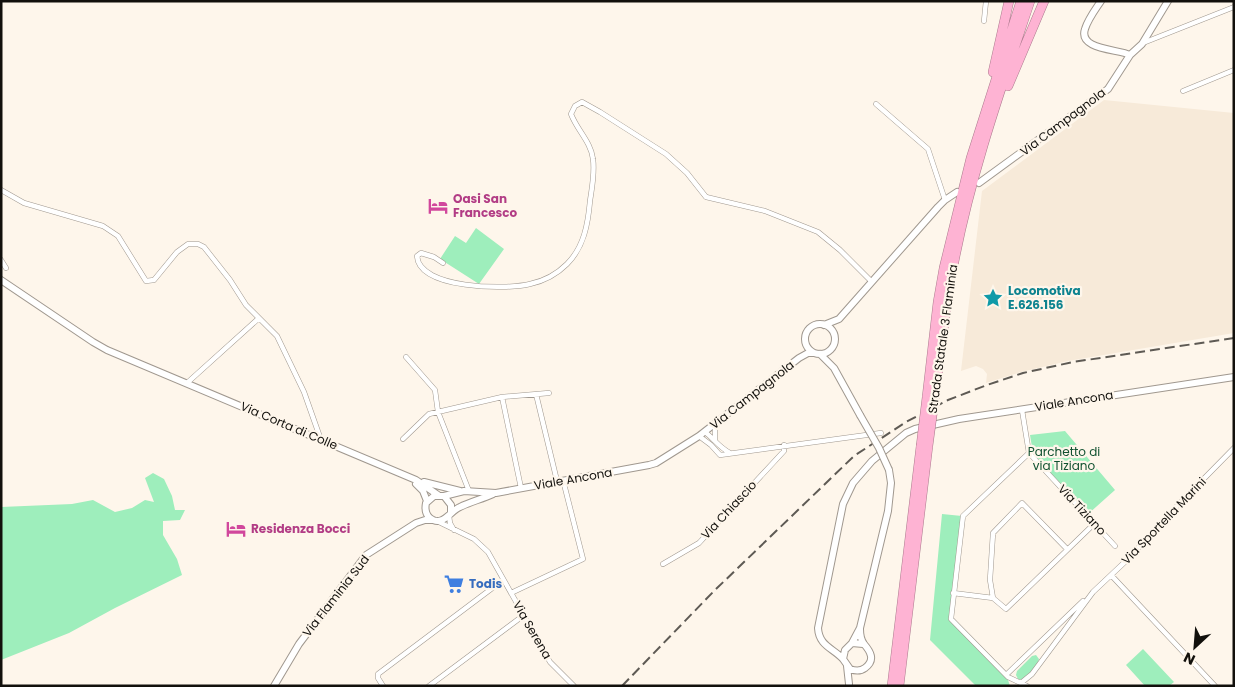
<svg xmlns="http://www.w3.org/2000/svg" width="1235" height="687" viewBox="0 0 1235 687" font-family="Poppins,sans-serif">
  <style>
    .built { fill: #f7ead9 }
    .green { fill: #9eeebc }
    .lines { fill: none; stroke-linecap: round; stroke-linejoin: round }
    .street-casing { stroke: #a0988f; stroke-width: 5.5 }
    .secondary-casing { stroke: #a0988f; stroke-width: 8 }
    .highway-casing { stroke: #ab7a8d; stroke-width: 10 }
    .street { stroke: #fff; stroke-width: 4.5 }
    .secondary { stroke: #fff; stroke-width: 6 }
    .highway { stroke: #feb3d3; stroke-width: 9 }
    .rail { stroke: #5e5a54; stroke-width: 2; stroke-dasharray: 10 5; stroke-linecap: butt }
    .secondary-bridge-casing { stroke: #a0988f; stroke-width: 8; stroke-linecap: butt }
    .highway-bridge-casing { stroke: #ab7a8d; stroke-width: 10; stroke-linecap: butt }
    .secondary-bridge { stroke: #fff; stroke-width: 6 }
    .highway-bridge { stroke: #feb3d3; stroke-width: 9 }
    .labels { text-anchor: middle; stroke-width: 4.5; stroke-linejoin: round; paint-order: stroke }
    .street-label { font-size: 12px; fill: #12100c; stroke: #fef6eb }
    .hotel-label { font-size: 12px; font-weight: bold; fill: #b23c85; stroke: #fef6eb; text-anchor: start }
    .culture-label { font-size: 12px; font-weight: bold; fill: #0d838f; stroke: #fef6eb; text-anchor: start }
    .park-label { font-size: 12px; fill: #105130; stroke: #fef6eb }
    .shop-label { font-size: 12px; font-weight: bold; fill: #366cbe; stroke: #fef6eb; text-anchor: start }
  </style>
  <rect width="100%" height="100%" fill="#fef6eb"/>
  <path class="built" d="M1104,100L1234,113V333L1068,361L1021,372L986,383L987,374L983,369L976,366L961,371L982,191Z"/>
  <path class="green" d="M476,228L504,249L479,284L440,259L455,236L466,243Z
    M1065,431L1115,490L1087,515L1033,453L1030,435Z
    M153,473L164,479L172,496L175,510H185L180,520L163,521V535L177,559L182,575L115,608L69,633L1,660V507L72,504L93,500L115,512L132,508L145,500L154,502L145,478Z
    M942,514L962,516L950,619L1007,677L1010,686H976L930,640Z
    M1143,649L1174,682L1169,686H1145L1126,665Z
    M1036,655L1039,659L1038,662L1026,679L1022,680L1018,679L1016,675L1017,671L1032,656Z"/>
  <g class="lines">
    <defs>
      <path id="street" d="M984,21L986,1
        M1143,43L1234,7
        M1183,91L1234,70
        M876,104L928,149L945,200
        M1,190L24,203L103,226L118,236L146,281L154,280L177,252L188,244H198L204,247L230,280L246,305L277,336L304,392L321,440
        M1,260L6,268
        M443,263L434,257L421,253L417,256C419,289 506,290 530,284C544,281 557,274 567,264C584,247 588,224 590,201C592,187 595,173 593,159C591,142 577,130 571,114L575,106L582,102L600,112L666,154L687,173L706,197L765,211L818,232L840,250L872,282
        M406,357L435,390L438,412L469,491
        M187,383L258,319
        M536,394L557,481
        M502,397L521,488
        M1022,410L1029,453L963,516L951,619L1008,677L1027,686
        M705,432C714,439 719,447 730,453
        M699,436L711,445L720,455L881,433
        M403,439L429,414L502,397L549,393
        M715,440V429L719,421
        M1029,453L1115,546
        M449,516L450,523L454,530
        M439,522L474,539L488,552L550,662L574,686
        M1067,549L1022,503L993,533L990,580L993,598L1006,609L1094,524
        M663,564L699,543L784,451V445
        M1111,575L1215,686
        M511,593L583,559L563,480
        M953,593L993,598
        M1006,675L1083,601
        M1021,683L1032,674L1093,592L1128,559L1177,506L1234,448
        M383,686L378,678V674L503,580
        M429,686L524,615"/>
      <path id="secondary" d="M1101,1C1095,10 1088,19 1085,29C1078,50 1118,49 1130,55
        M979,183L1108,89L1130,55L1142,44L1168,1
        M1,280L93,342L107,350L416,480L438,495
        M805 339a15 15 0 1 1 30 0a15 15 0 1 1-30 0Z
        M824,325L839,319L938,207L945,200L957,192
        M820,354L834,368L860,415
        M424,482L460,491
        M416,484L423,491L427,501
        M444,496L464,491L496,493L649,465L656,463L699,436L799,358L808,353H814
        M451,512V505L444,496H434L426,503C425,508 425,514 430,518C442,528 450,511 460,507C470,502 482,499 493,494
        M860,629C860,634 861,640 864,644C870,651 876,660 865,668C861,671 855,671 850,669L843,659L845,650L852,643L863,644
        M852,643L860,628L888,511L891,483L889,470
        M843,659C833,648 819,646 818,628L843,504L853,483L872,461L906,433L915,429L959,419L1234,377
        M847,666L849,684
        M274,686L299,644L366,555L416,523L425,520H433"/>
      <path id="highway" d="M993,72L1009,1
        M1008,86L1044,1
        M935,394C940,352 945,309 953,267C970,176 1001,88 1030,1
        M927,397L938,302L944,268L971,158L1021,1
        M892,686L921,446
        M899,686L928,446"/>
    </defs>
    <use href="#street" class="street-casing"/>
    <use href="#secondary" class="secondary-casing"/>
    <use href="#highway" class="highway-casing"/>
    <use href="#street" class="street"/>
    <use href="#secondary" class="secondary"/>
    <use href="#highway" class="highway"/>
    <path class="rail" d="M622,686L714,591L854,456L906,422L948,400L987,385L1023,373L1073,362L1234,338"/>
    <defs>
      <path id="secondary-bridge" d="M860,415L879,448L889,470"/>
      <path id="highway-bridge" d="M921,446L927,397
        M928,446L935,394"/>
    </defs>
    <use href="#secondary-bridge" class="secondary-bridge-casing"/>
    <use href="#highway-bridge" class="highway-bridge-casing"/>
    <use href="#secondary-bridge" class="secondary-bridge"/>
    <use href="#highway-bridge" class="highway-bridge"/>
  </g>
  <defs>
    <symbol id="hotel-bare" viewBox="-9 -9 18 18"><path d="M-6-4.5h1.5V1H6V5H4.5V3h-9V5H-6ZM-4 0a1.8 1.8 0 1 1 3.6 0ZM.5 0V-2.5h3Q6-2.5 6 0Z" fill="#d1479c" stroke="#fef6eb" stroke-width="2.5" paint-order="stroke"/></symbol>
    <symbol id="sight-bare" viewBox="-9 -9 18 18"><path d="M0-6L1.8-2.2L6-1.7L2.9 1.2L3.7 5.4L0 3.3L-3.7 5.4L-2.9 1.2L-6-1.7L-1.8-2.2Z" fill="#0f9aa8" stroke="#fef6eb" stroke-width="2.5" paint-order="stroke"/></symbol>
    <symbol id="supermarket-bare" viewBox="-9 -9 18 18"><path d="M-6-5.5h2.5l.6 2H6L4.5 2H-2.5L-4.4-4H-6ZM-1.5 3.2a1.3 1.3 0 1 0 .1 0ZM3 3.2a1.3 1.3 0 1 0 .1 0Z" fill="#3f7fe0" stroke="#fef6eb" stroke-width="2.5" paint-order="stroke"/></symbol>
  </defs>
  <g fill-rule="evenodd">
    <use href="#hotel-bare" x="424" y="192" width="28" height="28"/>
    <use href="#sight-bare" x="979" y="284" width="28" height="28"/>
    <use href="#hotel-bare" x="222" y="515" width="28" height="28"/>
    <use href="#supermarket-bare" x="440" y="570" width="28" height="28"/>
  </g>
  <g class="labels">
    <g class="street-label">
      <text transform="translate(1063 122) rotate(-37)" y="4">Via Campagnola</text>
      <text transform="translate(943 339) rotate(-82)" y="4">Strada Statale 3 Flaminia</text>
      <text transform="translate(752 395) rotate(-38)" y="4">Via Campagnola</text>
      <text transform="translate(1074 401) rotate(-9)" y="4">Viale Ancona</text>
      <text transform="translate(289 426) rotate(23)" y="4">Via Corta di Colle</text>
      <text transform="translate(573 479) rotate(-10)" y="4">Viale Ancona</text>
      <text transform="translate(729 510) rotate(-47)" y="4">Via Chiascio</text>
      <text transform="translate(1082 510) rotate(47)" y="4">Via Tiziano</text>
      <text transform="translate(1164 521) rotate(-46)" y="4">Via Sportella Marini</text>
      <text transform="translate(336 596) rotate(-52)" y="4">Via Flaminia Sud</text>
      <text transform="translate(532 630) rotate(60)" y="4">Via Serena</text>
    </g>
    <g class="hotel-label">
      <text x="453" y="203">Oasi San<tspan x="453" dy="14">Francesco</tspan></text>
      <text x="251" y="533">Residenza Bocci</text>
    </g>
    <g class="culture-label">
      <text x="1008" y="295">Locomotiva<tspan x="1008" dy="14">E.626.156</tspan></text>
    </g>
    <g class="park-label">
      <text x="1064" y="456">Parchetto di<tspan x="1064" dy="14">via Tiziano</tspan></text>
    </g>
    <g class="shop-label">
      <text x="469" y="588">Todis</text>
    </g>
  </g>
  <rect width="1235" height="687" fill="none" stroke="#12100c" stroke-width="5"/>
  <g transform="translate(1195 647) rotate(206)" stroke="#fef6eb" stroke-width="4" paint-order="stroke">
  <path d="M0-4L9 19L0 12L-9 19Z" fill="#12100c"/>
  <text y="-8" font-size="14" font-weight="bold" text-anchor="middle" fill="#12100c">N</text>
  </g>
</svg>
